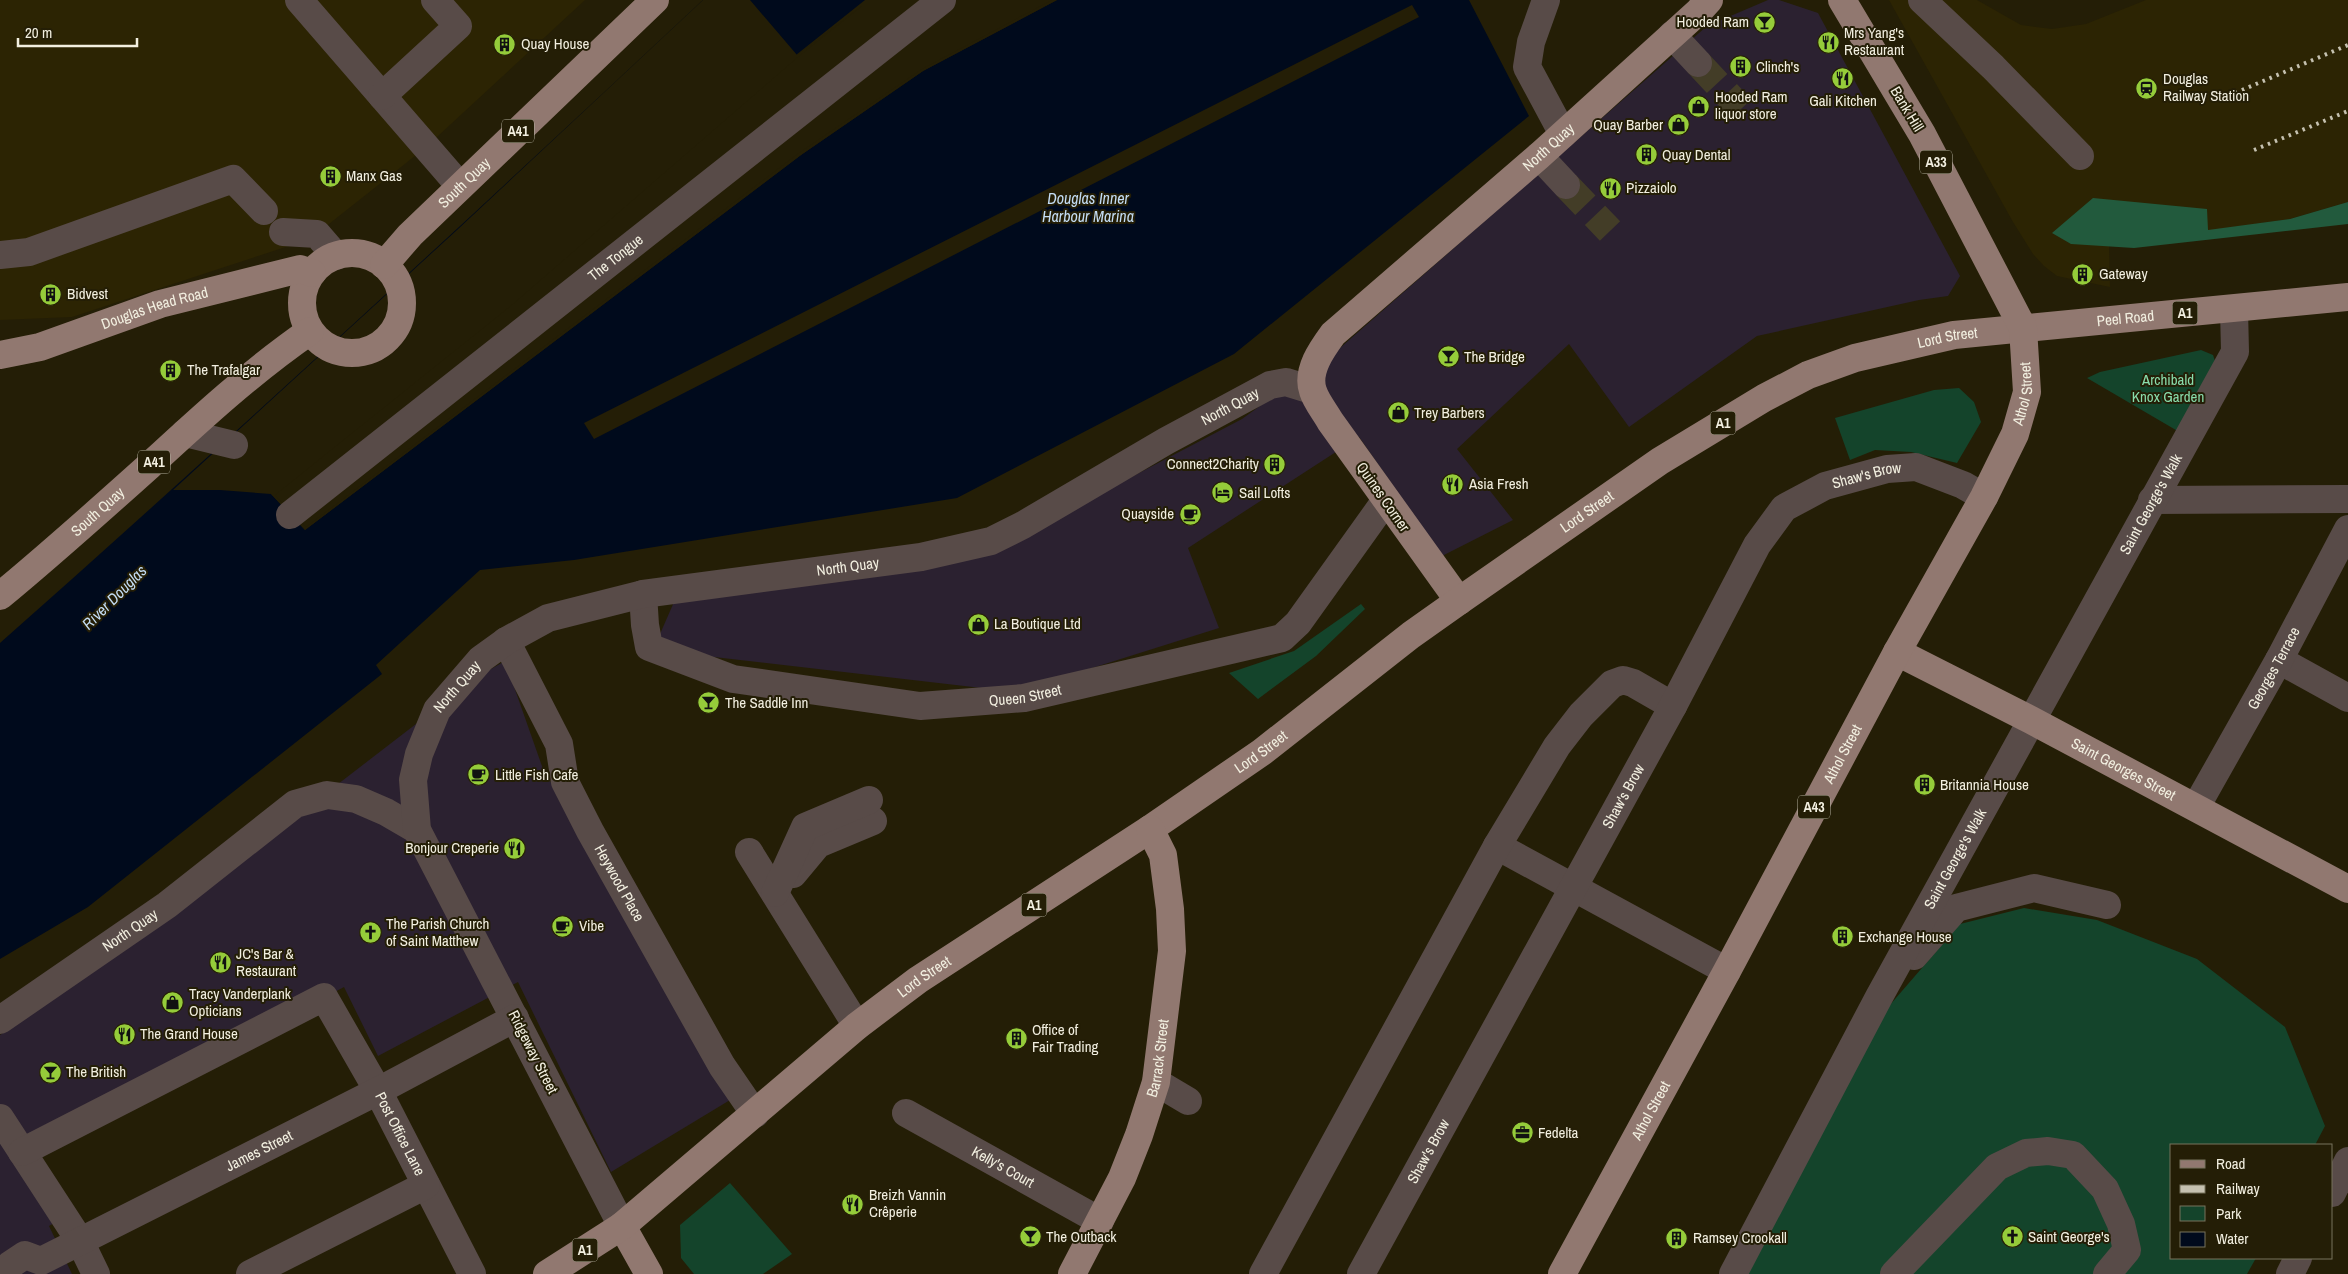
<svg xmlns="http://www.w3.org/2000/svg" width="2348" height="1274" viewBox="0 0 2348 1274" font-family="'Archivo Narrow',sans-serif">
  <style>
    .commercial { fill: #2b2130 }
    .built { fill: #2c2403 }
    .green { fill: #14442b }
    .forest { fill: #225a3d }
    .water { fill: #000a1c }
    .pier { fill: #241e06 }
    .lines { fill: none; stroke-linecap: round; stroke-linejoin: round }
    .minor-tunnel { stroke: #433d27; stroke-width: 28; stroke-dasharray: 28 14; stroke-linecap: butt }
    .minor { stroke: #584b48; stroke-width: 28 }
    .major { stroke: #917870; stroke-width: 28 }
    .rail { stroke: #c5c1b0; stroke-width: 4; stroke-dasharray: 2.5 5; stroke-linecap: butt }
    .labels { text-anchor: middle; stroke-width: 4; stroke-linejoin: round; paint-order: stroke }
    .shield { fill: #241e06; stroke: #b4b09f; stroke-width: 1 }
    .shield-label { font-size: 14px; font-weight: bold; fill: #f2efe0 }
    .poi-label { font-size: 15px; fill: #f2efe0; stroke: #241e06; text-anchor: start }
    .street-label { font-size: 15px; fill: #f2efe0; stroke: #241e06 }
    .park-label { font-size: 15px; fill: #89ddac; stroke: #241e06 }
    .water-label { font-size: 16px; font-style: italic; fill: #c4ddf5; stroke: #241e06 }
  </style>
  <rect width="100%" height="100%" fill="#241e06"/>
  <path class="commercial" d="M1768,0H1779L1818,13L1960,276L1948,296L1919,300L1757,336L1629,427L1569,344L1457,449L1513,520L1442,556L1359,437L1188,548L1219,628L1016,692L653,650L674,602L996,548L1242,419L1340,348L1707,26Z
    M505,661L543,769L735,1097L611,1172L518,982L378,1056L344,987L35,1152L73,1212L49,1226L72,1274H0V1035L277,831L477,677Z"/>
  <path class="built" d="M0,0H585L425,148L310,239L72,317L0,320Z
    M1889,0H1977L2021,25L2052,29L2086,24L2146,0H2348V202L2290,219L2109,245L2110,287L2057,276L2044,266L2033,254L2013,222Z"/>
  <path class="green" d="M2201,350L2213,355L2215,361L2181,433L2087,378L2100,372Z
    M1959,388L1974,402L1981,422L1957,463L1911,452L1875,450L1850,460L1835,418L1934,390Z
    M1361,604L1365,609L1316,656L1258,699L1229,673L1294,651Z
    M2024,908L2097,920L2197,959L2285,1027L2325,1126L2315,1145H2172V1258H2256L2247,1274H1747L1889,1006L1960,924Z
    M730,1183L792,1254L763,1274H694L681,1258L680,1225Z"/>
  <path class="forest" d="M2093,198L2207,209L2208,230L2290,219L2348,202V224L2134,248L2071,244L2052,233Z"/>
  <path class="water" d="M703,0H865L796,55L271,494L305,530L801,155L923,71L1057,0H1469L1529,116L1234,354L957,498L574,560L480,570L376,665L382,674L88,907L0,959V643C238,432 471,217 703,0Z"/>
  <path class="pier" d="M703,0H750L797,55L862,6L798,57L513,304L275,495L306,527L799,153L922,69L1052,0H1057L923,71L801,155L305,530L271,494L220,490H173L457,230Z
    M1412,5L1419,17L594,439L584,423Z"/>
  <g class="lines">
    <path class="minor-tunnel" d="M1698,63L1741,109
      M1566,185L1610,231"/>
    <g class="minor">
      <path d="M299,0L460,186"/>
      <path d="M1546,0L1531,42L1527,67L1563,134"/>
      <path d="M1922,0L1993,67L2080,156"/>
      <path d="M1672,35L1698,63"/>
      <path d="M382,96L458,26L435,0"/>
      <path d="M1539,156L1566,185"/>
      <path d="M283,232L317,234L336,256"/>
      <path d="M0,255L29,252L233,179L264,211"/>
      <path d="M185,433L234,445"/>
      <path d="M2152,500L2348,499"/>
      <path id="s1" d="M290,515L942,0"/>
      <path id="s2" d="M643,594L645,625L649,647L733,679L920,706L1024,698L1282,638L1298,623L1386,500"/>
      <path id="s3" d="M506,641L559,744L565,782L590,831L722,1066L755,1114"/>
      <path d="M2279,660L2348,698"/>
      <path id="s4" d="M2196,807L2279,660L2348,529"/>
      <path d="M1497,846L1727,971"/>
      <path d="M749,852L857,1026"/>
      <path d="M793,874L818,844L873,821"/>
      <path d="M775,893L805,827L869,800"/>
      <path d="M1914,956L1956,908L2034,888L2107,905"/>
      <path id="s5" d="M0,1020L167,905L295,804L327,795L356,799L386,812L417,830"/>
      <path d="M1156,1082L1188,1101"/>
      <path id="s6" d="M906,1113L1100,1221"/>
      <path d="M0,1118L80,1241L96,1274"/>
      <path id="s7" d="M22,1152L324,997L378,1091L472,1274"/>
      <path d="M2332,1193L2348,1161"/>
      <path id="s8" d="M622,1226L417,830L413,780L419,754L437,710L481,659L506,641L548,618L643,594L921,557L991,541L1023,525L1166,441L1270,385L1286,382L1312,390"/>
      <path id="s9" d="M7,1274L10,1265L25,1255L41,1261L49,1257L378,1091L515,1018"/>
      <path d="M250,1274L426,1185"/>
      <path d="M1263,1274L1497,846L1557,746L1581,715L1612,684L1623,680L1633,683L1673,706"/>
      <path id="s10" d="M1361,1274L1673,706L1757,545L1784,508L1825,486L1887,469L1916,467L1963,485L1984,497"/>
      <path id="s11" d="M1733,1274L1879,997L2235,352L2234,309"/>
      <path d="M1894,1274L1997,1167L2026,1153L2048,1151L2073,1155L2105,1189L2121,1224L2127,1250L2107,1274"/>
      <path d="M2290,1274L2298,1258"/>
    </g>
    <g class="major">
      <circle cx="352" cy="303" r="50"/>
      <path id="s12" d="M384,265L410,235L655,0"/>
      <path id="s13" d="M0,355L40,347L160,304L300,269L312,273"/>
      <path id="s14" d="M0,596C51,554 100,510 149,466C201,418 252,371 310,331"/>
      <path id="s15" d="M1459,601L1330,421C1325,412 1316,401 1313,391C1306,371 1322,349 1333,334L1539,156L1699,11L1709,0"/>
      <path id="s16" d="M1897,652L2031,720L2348,889"/>
      <path d="M622,1226L649,1274"/>
      <path id="s17" d="M547,1274L622,1226L857,1026L918,980L1150,829L1262,752L1411,635L1459,601L1660,461L1764,398L1808,375L1855,358L1954,335L2348,297"/>
      <path id="s18" d="M1072,1274L1122,1178L1139,1135L1156,1082L1172,951L1170,909L1163,855L1150,829"/>
      <path id="s19" d="M1562,1274L1727,971L1897,652L1984,497L2015,434L2027,392L2023,328L1922,134L1842,0"/>
    </g>
    <path class="rail" d="M2235,93L2348,45
      M2254,150L2348,111"/>
  </g>
  <defs>
    <symbol id="bar-disc" viewBox="-11 -11 22 22"><circle r="9.5" fill="#95cc3a" stroke="#241e06"/><path d="M-6-5H6L.8 .8V4.5H3.5V6h-7V4.5H-.8V.8Z" fill="#111"/></symbol>
    <symbol id="restaurant-disc" viewBox="-11 -11 22 22"><circle r="9.5" fill="#95cc3a" stroke="#241e06"/><path d="M-5-6h1v4h1v-4h1v4h1v-4h1v5L-1.5 .5V6h-2V.5L-5-1ZM5-6V6H3V1.5H1.5Q1.5-4 5-6Z" fill="#111"/></symbol>
    <symbol id="building-disc" viewBox="-11 -11 22 22"><circle r="9.5" fill="#95cc3a" stroke="#241e06"/><path d="M-4-6H4V6H1V3H-1V6H-4ZM-2.5-4.3h1.7v1.8h-1.7ZM.8-4.3h1.7v1.8H.8ZM-2.5-1h1.7V.8h-1.7ZM.8-1h1.7V.8H.8Z" fill="#111"/></symbol>
    <symbol id="station-disc" viewBox="-11 -11 22 22"><circle r="9.5" fill="#95cc3a" stroke="#241e06"/><path d="M-3-6H3Q5-6 5-4V2Q5 4 3 4L4.5 6H3L1.5 4h-3L-3 6H-4.5L-3 4Q-5 4-5 2V-4Q-5-6-3-6ZM-3.5-4v3h7v-3ZM-3.5 1v1.5H-2V1ZM2 1v1.5H3.5V1Z" fill="#111"/></symbol>
    <symbol id="shop-disc" viewBox="-11 -11 22 22"><circle r="9.5" fill="#95cc3a" stroke="#241e06"/><path d="M-5-2.5h2.3a2.7 3.5 0 0 1 5.4 0H5L5.5 6h-11ZM-1.5-2.5h3a1.5 2.3 0 0 0-3 0Z" fill="#111"/></symbol>
    <symbol id="hotel-disc" viewBox="-11 -11 22 22"><circle r="9.5" fill="#95cc3a" stroke="#241e06"/><path d="M-6-4.5h1.5V1H6V5H4.5V3h-9V5H-6ZM-4 0a1.8 1.8 0 1 1 3.6 0ZM.5 0V-2.5h3Q6-2.5 6 0Z" fill="#111"/></symbol>
    <symbol id="cafe-disc" viewBox="-11 -11 22 22"><circle r="9.5" fill="#95cc3a" stroke="#241e06"/><path d="M-5.5-4.5H6V0H3Q3 3.5 0 3.5H-2.5Q-5.5 3.5-5.5 0ZM3-3.2v2h1.7v-2ZM-6 4.5H4V6H-6Z" fill="#111"/></symbol>
    <symbol id="church-disc" viewBox="-11 -11 22 22"><circle r="9.5" fill="#95cc3a" stroke="#241e06"/><path d="M-1.2-6h2.4v3.5h3.3v2.4h-3.3V6h-2.4V-.1h-3.3v-2.4h3.3Z" fill="#111"/></symbol>
    <symbol id="office-disc" viewBox="-11 -11 22 22"><circle r="9.5" fill="#95cc3a" stroke="#241e06"/><path d="M-6-3h4V-5.5h4V-3h4V5H-6ZM-1-4.5V-3h2v-1.5ZM-6 0V1H6V0Z" fill="#111"/></symbol>
  </defs>
  <g fill-rule="evenodd">
    <use href="#bar-disc" x="1752" y="10" width="25" height="25"/>
    <use href="#restaurant-disc" x="1816" y="30" width="25" height="25"/>
    <use href="#building-disc" x="492" y="32" width="25" height="25"/>
    <use href="#building-disc" x="1728" y="54" width="25" height="25"/>
    <use href="#restaurant-disc" x="1830" y="66" width="25" height="25"/>
    <use href="#station-disc" x="2134" y="76" width="25" height="25"/>
    <use href="#shop-disc" x="1686" y="94" width="25" height="25"/>
    <use href="#shop-disc" x="1666" y="112" width="25" height="25"/>
    <use href="#building-disc" x="1634" y="142" width="25" height="25"/>
    <use href="#building-disc" x="318" y="164" width="25" height="25"/>
    <use href="#restaurant-disc" x="1598" y="176" width="25" height="25"/>
    <use href="#building-disc" x="2070" y="262" width="25" height="25"/>
    <use href="#building-disc" x="38" y="282" width="25" height="25"/>
    <use href="#bar-disc" x="1436" y="344" width="25" height="25"/>
    <use href="#building-disc" x="158" y="358" width="25" height="25"/>
    <use href="#shop-disc" x="1386" y="400" width="25" height="25"/>
    <use href="#building-disc" x="1262" y="452" width="25" height="25"/>
    <use href="#restaurant-disc" x="1440" y="472" width="25" height="25"/>
    <use href="#hotel-disc" x="1210" y="480" width="25" height="25"/>
    <use href="#cafe-disc" x="1178" y="502" width="25" height="25"/>
    <use href="#shop-disc" x="966" y="612" width="25" height="25"/>
    <use href="#bar-disc" x="696" y="690" width="25" height="25"/>
    <use href="#cafe-disc" x="466" y="762" width="25" height="25"/>
    <use href="#building-disc" x="1912" y="772" width="25" height="25"/>
    <use href="#restaurant-disc" x="502" y="836" width="25" height="25"/>
    <use href="#cafe-disc" x="550" y="914" width="25" height="25"/>
    <use href="#church-disc" x="358" y="920" width="25" height="25"/>
    <use href="#building-disc" x="1830" y="924" width="25" height="25"/>
    <use href="#restaurant-disc" x="208" y="950" width="25" height="25"/>
    <use href="#shop-disc" x="160" y="990" width="25" height="25"/>
    <use href="#restaurant-disc" x="112" y="1022" width="25" height="25"/>
    <use href="#building-disc" x="1004" y="1026" width="25" height="25"/>
    <use href="#bar-disc" x="38" y="1060" width="25" height="25"/>
    <use href="#office-disc" x="1510" y="1120" width="25" height="25"/>
    <use href="#restaurant-disc" x="840" y="1192" width="25" height="25"/>
    <use href="#bar-disc" x="1018" y="1224" width="25" height="25"/>
    <use href="#church-disc" x="2000" y="1224" width="25" height="25"/>
    <use href="#building-disc" x="1664" y="1226" width="25" height="25"/>
  </g>
  <g class="labels">
    <g class="shield">
      <rect x="502" y="119.5" width="32" height="23" rx="4"/>
      <rect x="1920" y="150.5" width="32" height="23" rx="4"/>
      <rect x="2172.5" y="301.5" width="25" height="23" rx="4"/>
      <rect x="1710.5" y="411.5" width="25" height="23" rx="4"/>
      <rect x="138" y="450.5" width="32" height="23" rx="4"/>
      <rect x="1798" y="795.5" width="32" height="23" rx="4"/>
      <rect x="1021.5" y="893.5" width="25" height="23" rx="4"/>
      <rect x="572.5" y="1238.5" width="25" height="23" rx="4"/>
    </g>
    <g class="shield-label">
      <text x="518" y="136">A41</text>
      <text x="1936" y="167">A33</text>
      <text x="2185" y="318">A1</text>
      <text x="1723" y="428">A1</text>
      <text x="154" y="467">A41</text>
      <text x="1814" y="812">A43</text>
      <text x="1034" y="910">A1</text>
      <text x="585" y="1255">A1</text>
    </g>
    <g class="poi-label">
      <text x="1749" y="27" text-anchor="end">Hooded Ram</text>
      <text x="1844" y="38">Mrs Yang's<tspan x="1844" dy="17">Restaurant</tspan></text>
      <text x="521" y="49">Quay House</text>
      <text x="1756" y="72">Clinch's</text>
      <text x="2163" y="84">Douglas<tspan x="2163" dy="17">Railway Station</tspan></text>
      <text x="1715" y="102">Hooded Ram<tspan x="1715" dy="17">liquor store</tspan></text>
      <text x="1843" y="106" text-anchor="middle">Gali Kitchen</text>
      <text x="1663" y="130" text-anchor="end">Quay Barber</text>
      <text x="1662" y="160">Quay Dental</text>
      <text x="346" y="181">Manx Gas</text>
      <text x="1626" y="193">Pizzaiolo</text>
      <text x="2099" y="279">Gateway</text>
      <text x="67" y="299">Bidvest</text>
      <text x="1464" y="362">The Bridge</text>
      <text x="187" y="375">The Trafalgar</text>
      <text x="1414" y="418">Trey Barbers</text>
      <text x="1259" y="469" text-anchor="end">Connect2Charity</text>
      <text x="1469" y="489">Asia Fresh</text>
      <text x="1239" y="498">Sail Lofts</text>
      <text x="1174" y="519" text-anchor="end">Quayside</text>
      <text x="994" y="629">La Boutique Ltd</text>
      <text x="725" y="708">The Saddle Inn</text>
      <text x="495" y="780">Little Fish Cafe</text>
      <text x="1940" y="790">Britannia House</text>
      <text x="499" y="853" text-anchor="end">Bonjour Creperie</text>
      <text x="386" y="929">The Parish Church<tspan x="386" dy="17">of Saint Matthew</tspan></text>
      <text x="579" y="931">Vibe</text>
      <text x="1858" y="942">Exchange House</text>
      <text x="236" y="959">JC's Bar &amp;<tspan x="236" dy="17">Restaurant</tspan></text>
      <text x="189" y="999">Tracy Vanderplank<tspan x="189" dy="17">Opticians</tspan></text>
      <text x="1032" y="1035">Office of<tspan x="1032" dy="17">Fair Trading</tspan></text>
      <text x="140" y="1039">The Grand House</text>
      <text x="66" y="1077">The British</text>
      <text x="1538" y="1138">Fedelta</text>
      <text x="869" y="1200">Breizh Vannin<tspan x="869" dy="17">Crêperie</tspan></text>
      <text x="1046" y="1242">The Outback</text>
      <text x="2028" y="1242">Saint George's</text>
      <text x="1693" y="1243">Ramsey Crookall</text>
    </g>
    <g class="street-label">
      <text transform="translate(1907 109) rotate(59)" y="5">Bank Hill</text>
      <text dy="5" stroke="none"><textPath href="#s15" startOffset="604">North Quay</textPath></text>
      <text dy="5" stroke="none"><textPath href="#s12" startOffset="115">South Quay</textPath></text>
      <text dy="5" stroke="none"><textPath href="#s1" startOffset="415">The Tongue</textPath></text>
      <text dy="5" stroke="none"><textPath href="#s13" startOffset="162">Douglas Head Road</textPath></text>
      <text dy="5" stroke="none"><textPath href="#s17" startOffset="1875">Peel Road</textPath></text>
      <text dy="5" stroke="none"><textPath href="#s17" startOffset="1696">Lord Street</textPath></text>
      <text dy="5" stroke="none"><textPath href="#s19" startOffset="996">Athol Street</textPath></text>
      <text dy="5" stroke="none"><textPath href="#s8" startOffset="1441">North Quay</textPath></text>
      <text dy="5" stroke="none"><textPath href="#s10" startOffset="965">Shaw's Brow</textPath></text>
      <text transform="translate(1383 497) rotate(55)" y="5">Quines Corner</text>
      <text dy="5" stroke="none"><textPath href="#s11" startOffset="876">Saint George's Walk</textPath></text>
      <text dy="5" stroke="none"><textPath href="#s14" startOffset="129">South Quay</textPath></text>
      <text dy="5" stroke="none"><textPath href="#s17" startOffset="1291">Lord Street</textPath></text>
      <text dy="5" stroke="none"><textPath href="#s8" startOffset="1021">North Quay</textPath></text>
      <text dy="5" stroke="none"><textPath href="#s4" startOffset="159">Georges Terrace</textPath></text>
      <text dy="5" stroke="none"><textPath href="#s8" startOffset="601">North Quay</textPath></text>
      <text dy="5" stroke="none"><textPath href="#s2" startOffset="438">Queen Street</textPath></text>
      <text dy="5" stroke="none"><textPath href="#s17" startOffset="886">Lord Street</textPath></text>
      <text dy="5" stroke="none"><textPath href="#s19" startOffset="591">Athol Street</textPath></text>
      <text dy="5" stroke="none"><textPath href="#s16" startOffset="255">Saint Georges Street</textPath></text>
      <text dy="5" stroke="none"><textPath href="#s10" startOffset="545">Shaw's Brow</textPath></text>
      <text dy="5" stroke="none"><textPath href="#s11" startOffset="471">Saint George's Walk</textPath></text>
      <text dy="5" stroke="none"><textPath href="#s3" startOffset="269">Heywood Place</textPath></text>
      <text dy="5" stroke="none"><textPath href="#s5" startOffset="158">North Quay</textPath></text>
      <text dy="5" stroke="none"><textPath href="#s17" startOffset="481">Lord Street</textPath></text>
      <text transform="translate(533 1052) rotate(63)" y="5">Ridgeway Street</text>
      <text dy="5" stroke="none"><textPath href="#s18" startOffset="234">Barrack Street</textPath></text>
      <text dy="5" stroke="none"><textPath href="#s19" startOffset="186">Athol Street</textPath></text>
      <text dy="5" stroke="none"><textPath href="#s7" startOffset="496">Post Office Lane</textPath></text>
      <text dy="5" stroke="none"><textPath href="#s9" startOffset="289">James Street</textPath></text>
      <text dy="5" stroke="none"><textPath href="#s10" startOffset="140">Shaw's Brow</textPath></text>
      <text dy="5" stroke="none"><textPath href="#s6" startOffset="111">Kelly's Court</textPath></text>
    </g>
    <g class="park-label">
      <text x="2168" y="385">Archibald<tspan x="2168" dy="17">Knox Garden</tspan></text>
    </g>
    <g class="water-label">
      <text x="1088" y="204">Douglas Inner<tspan x="1088" dy="18">Harbour Marina</tspan></text>
      <text transform="translate(114 597) rotate(-45)" y="6">River Douglas</text>
    </g>
  </g>
  <rect x="2170" y="1144" width="162" height="115" fill="#241e06" stroke="#76725d"/>
  <rect x="2180" y="1160" width="25" height="8" fill="#917870" stroke="#76725d"/>
  <text x="2216" y="1169" font-size="15" fill="#f2efe0">Road</text>
  <rect x="2180" y="1185" width="25" height="8" fill="#c5c1b0" stroke="#76725d"/>
  <text x="2216" y="1194" font-size="15" fill="#f2efe0">Railway</text>
  <rect x="2180" y="1206" width="25" height="15" fill="#14442b" stroke="#76725d"/>
  <text x="2216" y="1219" font-size="15" fill="#f2efe0">Park</text>
  <rect x="2180" y="1232" width="25" height="15" fill="#000a1c" stroke="#76725d"/>
  <text x="2216" y="1244" font-size="15" fill="#f2efe0">Water</text>
  <path d="M18 38v8h119v-8" fill="none" stroke="#f2efe0" stroke-width="2.5"/>
  <text x="25" y="38" font-size="15" fill="#f2efe0" stroke="#241e06" stroke-width="4" paint-order="stroke">20 m</text>
</svg>
